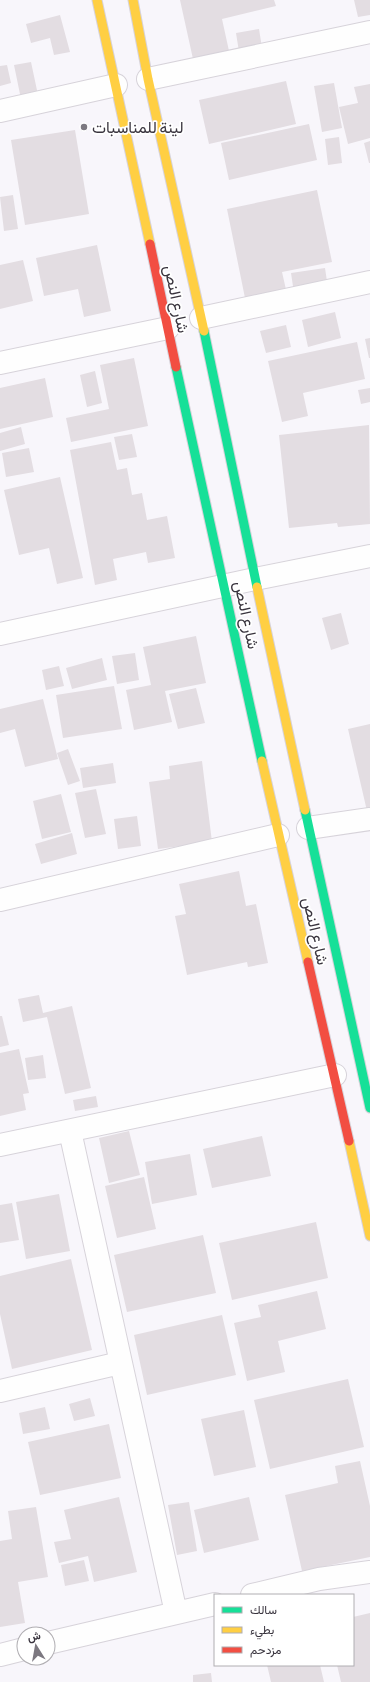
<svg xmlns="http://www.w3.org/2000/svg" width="370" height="1682" viewBox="0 0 370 1682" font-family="'Alegreya Sans',Vazirmatn,sans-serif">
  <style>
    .building { fill: #e3dde2 }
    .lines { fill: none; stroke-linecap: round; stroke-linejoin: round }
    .street-casing { stroke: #d7d3da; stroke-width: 24 }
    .fast-casing { stroke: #d7d3da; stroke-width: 11 }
    .slow-casing { stroke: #d7d3da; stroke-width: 11 }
    .jam-casing { stroke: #d7d3da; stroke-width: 11 }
    .street { stroke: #fefefe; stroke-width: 22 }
    .fast { stroke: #16e098; stroke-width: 9 }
    .slow { stroke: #ffcf43; stroke-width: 9 }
    .jam { stroke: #f24e42; stroke-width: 9 }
    .poi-dot { fill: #7c7880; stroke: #fff; stroke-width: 1.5 }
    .labels { text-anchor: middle; stroke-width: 3.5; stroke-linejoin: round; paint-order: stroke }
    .poi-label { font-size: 16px; fill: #39343e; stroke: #fff; text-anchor: start }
    .street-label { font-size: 16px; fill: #39343e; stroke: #fff }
  </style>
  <rect width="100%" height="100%" fill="#f8f6fb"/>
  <path class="building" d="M180,0H274L276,6L222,19L229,51L193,59Z
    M354,0H370V15L358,17Z
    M60,15L70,52L54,55L50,38L31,43L26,24Z
    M259,29L263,54L240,58L236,33Z
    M31,62L38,95L21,99L14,65Z
    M7,65L11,83L0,86V66Z
    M286,81L296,124L209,144L199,100Z
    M334,83L342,128L322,132L314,86Z
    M370,84V138L348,144L339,107L358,103L354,87Z
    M309,124L317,160L229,180L221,143Z
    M75,130L89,214L25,225L11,140Z
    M339,137L342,163L328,165L325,139Z
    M370,141V163H369L364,143Z
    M317,190L332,262L282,272L287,294L246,303L227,209Z
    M13,195L18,229L4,231L0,197Z
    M97,245L111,311L84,317L78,289L44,296L36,258Z
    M23,260L33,301L0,309V265Z
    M325,268L328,288L294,293L291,273Z
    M335,312L341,338L308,347L302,320Z
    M286,325L291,347L266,353L260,331Z
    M370,338V358H369L365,339Z
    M357,342L365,379L303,393L308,416L282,422L268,361Z
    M134,358L148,426L71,442L66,418L109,409L100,365Z
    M95,371L102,403L87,407L80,375Z
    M45,378L53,417L0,429V388Z
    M370,388V402L361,404L358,390Z
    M369,425L370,524L338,527L337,523L289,528L279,435Z
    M21,427L25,444L0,451V433Z
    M132,434L137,457L119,460L114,437Z
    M111,442L117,470L127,468L132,495L142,493L147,520L167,516L175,558L148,563L146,552L113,559L117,580L95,585L70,450Z
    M29,448L34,472L6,477L2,453Z
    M60,477L83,578L57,584L49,548L19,555L4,490Z
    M341,613L349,644L331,650L322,618Z
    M196,636L206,683L165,691L172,722L134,730L126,690L151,685L143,647Z
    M135,653L139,680L117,684L112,656Z
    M102,658L107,680L72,689L66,668Z
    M59,666L64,686L46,690L42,670Z
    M114,686L122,729L63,738L56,695Z
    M196,688L205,723L178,729L169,694Z
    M43,699L58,759L25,767L15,729L0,733V709Z
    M370,724V810L367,811L348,729Z
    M68,749L80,781L68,785L57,753Z
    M202,761L212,842L158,849L149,782L170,779L169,766Z
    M113,763L116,783L83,788L80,768Z
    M96,789L106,834L85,838L75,793Z
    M61,794L71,832L42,839L33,801Z
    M137,816L141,846L118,849L114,819Z
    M72,833L77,854L41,864L35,844Z
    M239,871L246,906L256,904L268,963L248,967L247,962L187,975L175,916L186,914L179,884Z
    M39,995L43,1013L72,1006L91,1088L65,1094L47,1017L23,1022L18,999Z
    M0,1016H2L9,1045L0,1047Z
    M19,1049L29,1093L23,1094L26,1110L0,1116V1053Z
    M43,1055L46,1078L28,1080L25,1058Z
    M96,1096L98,1107L75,1111L73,1100Z
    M129,1131L140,1175L109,1183L99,1138Z
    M262,1136L271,1176L212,1188L203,1149Z
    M190,1154L197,1195L152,1204L145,1162Z
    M144,1177L156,1229L117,1238L105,1186Z
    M59,1194L70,1251L26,1259L16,1202Z
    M12,1203L19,1240L0,1243V1205Z
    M316,1222L328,1278L232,1300L219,1243Z
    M203,1235L216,1293L127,1312L114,1255Z
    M71,1259L92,1350L12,1369L0,1314V1276Z
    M317,1291L326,1329L278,1341L285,1372L247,1381L234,1323L261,1317L258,1305Z
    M222,1315L236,1375L147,1395L134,1335Z
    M348,1379L364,1447L270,1469L254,1400Z
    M90,1398L95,1416L74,1421L69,1404Z
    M45,1407L50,1429L23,1434L19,1413Z
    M244,1410L256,1467L214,1476L201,1419Z
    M109,1424L121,1478L40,1495L28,1442Z
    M360,1461L370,1506V1557L302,1571L285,1495L338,1483L335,1466Z
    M119,1497L137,1572L94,1582L88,1556L59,1563L54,1542L71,1539L64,1510Z
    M249,1497L259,1540L204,1553L194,1510Z
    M189,1502L197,1551L177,1555L168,1505Z
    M36,1507L48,1577L18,1582L25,1623L0,1627V1541L12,1539L8,1511Z
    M84,1560L89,1581L65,1586L61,1565Z
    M370,1613V1682H341L337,1665H353V1617Z
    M267,1665H320L324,1682H271Z
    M211,1673L212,1682H193V1675Z"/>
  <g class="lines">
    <defs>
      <path id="street" d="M148,79L370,32
        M0,111L116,85
        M201,318L370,282
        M0,363L168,328
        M0,634L255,579L370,556
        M308,828L370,819
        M0,900L278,835
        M70,1131L176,1613
        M0,1145L335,1075
        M0,1391L120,1363
        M252,1595L319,1579L370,1572
        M48,1643L215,1604
        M0,1655L24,1649"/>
      <path id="fast" d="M204,331L257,587
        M176,367L262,761
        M305,810L370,1108"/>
      <path id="slow" d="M97,0L150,244
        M133,0L148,79L204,331
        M257,587L305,810
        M262,761L308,962
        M349,1141L370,1236"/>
      <path id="jam" d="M150,244L176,367
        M308,962L349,1141"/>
    </defs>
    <use href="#street" class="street-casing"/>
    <use href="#fast" class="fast-casing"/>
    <use href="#slow" class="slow-casing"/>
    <use href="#jam" class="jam-casing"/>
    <use href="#street" class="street"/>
    <use href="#fast" class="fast"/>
    <use href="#slow" class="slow"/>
    <use href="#jam" class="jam"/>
  </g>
  <circle class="poi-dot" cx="84" cy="127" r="4"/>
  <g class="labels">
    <g class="poi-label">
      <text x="92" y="133">لينة للمناسبات</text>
    </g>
    <g class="street-label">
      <text transform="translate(177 299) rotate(78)" y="6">شارع النص</text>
      <text transform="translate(247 615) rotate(78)" y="6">شارع النص</text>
      <text transform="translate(316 931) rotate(77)" y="6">شارع النص</text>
    </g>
  </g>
  <rect x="214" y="1594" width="140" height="72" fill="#ffffff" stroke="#b0aeb2"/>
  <rect x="222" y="1607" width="20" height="6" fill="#16e098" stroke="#b0aeb2"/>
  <text x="250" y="1614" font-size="12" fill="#39343e">سالك</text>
  <rect x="222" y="1627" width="20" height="6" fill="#ffcf43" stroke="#b0aeb2"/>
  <text x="250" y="1634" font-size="12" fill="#39343e">بطيء</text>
  <rect x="222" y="1647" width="20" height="6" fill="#f24e42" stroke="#b0aeb2"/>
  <text x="250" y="1654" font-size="12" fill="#39343e">مزدحم</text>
  <g transform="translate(36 1646) rotate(349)"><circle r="19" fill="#ffffff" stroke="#b0aeb2"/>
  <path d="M0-3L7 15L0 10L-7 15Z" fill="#7c7880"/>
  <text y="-6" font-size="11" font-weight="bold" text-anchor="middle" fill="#39343e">ش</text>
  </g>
</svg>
